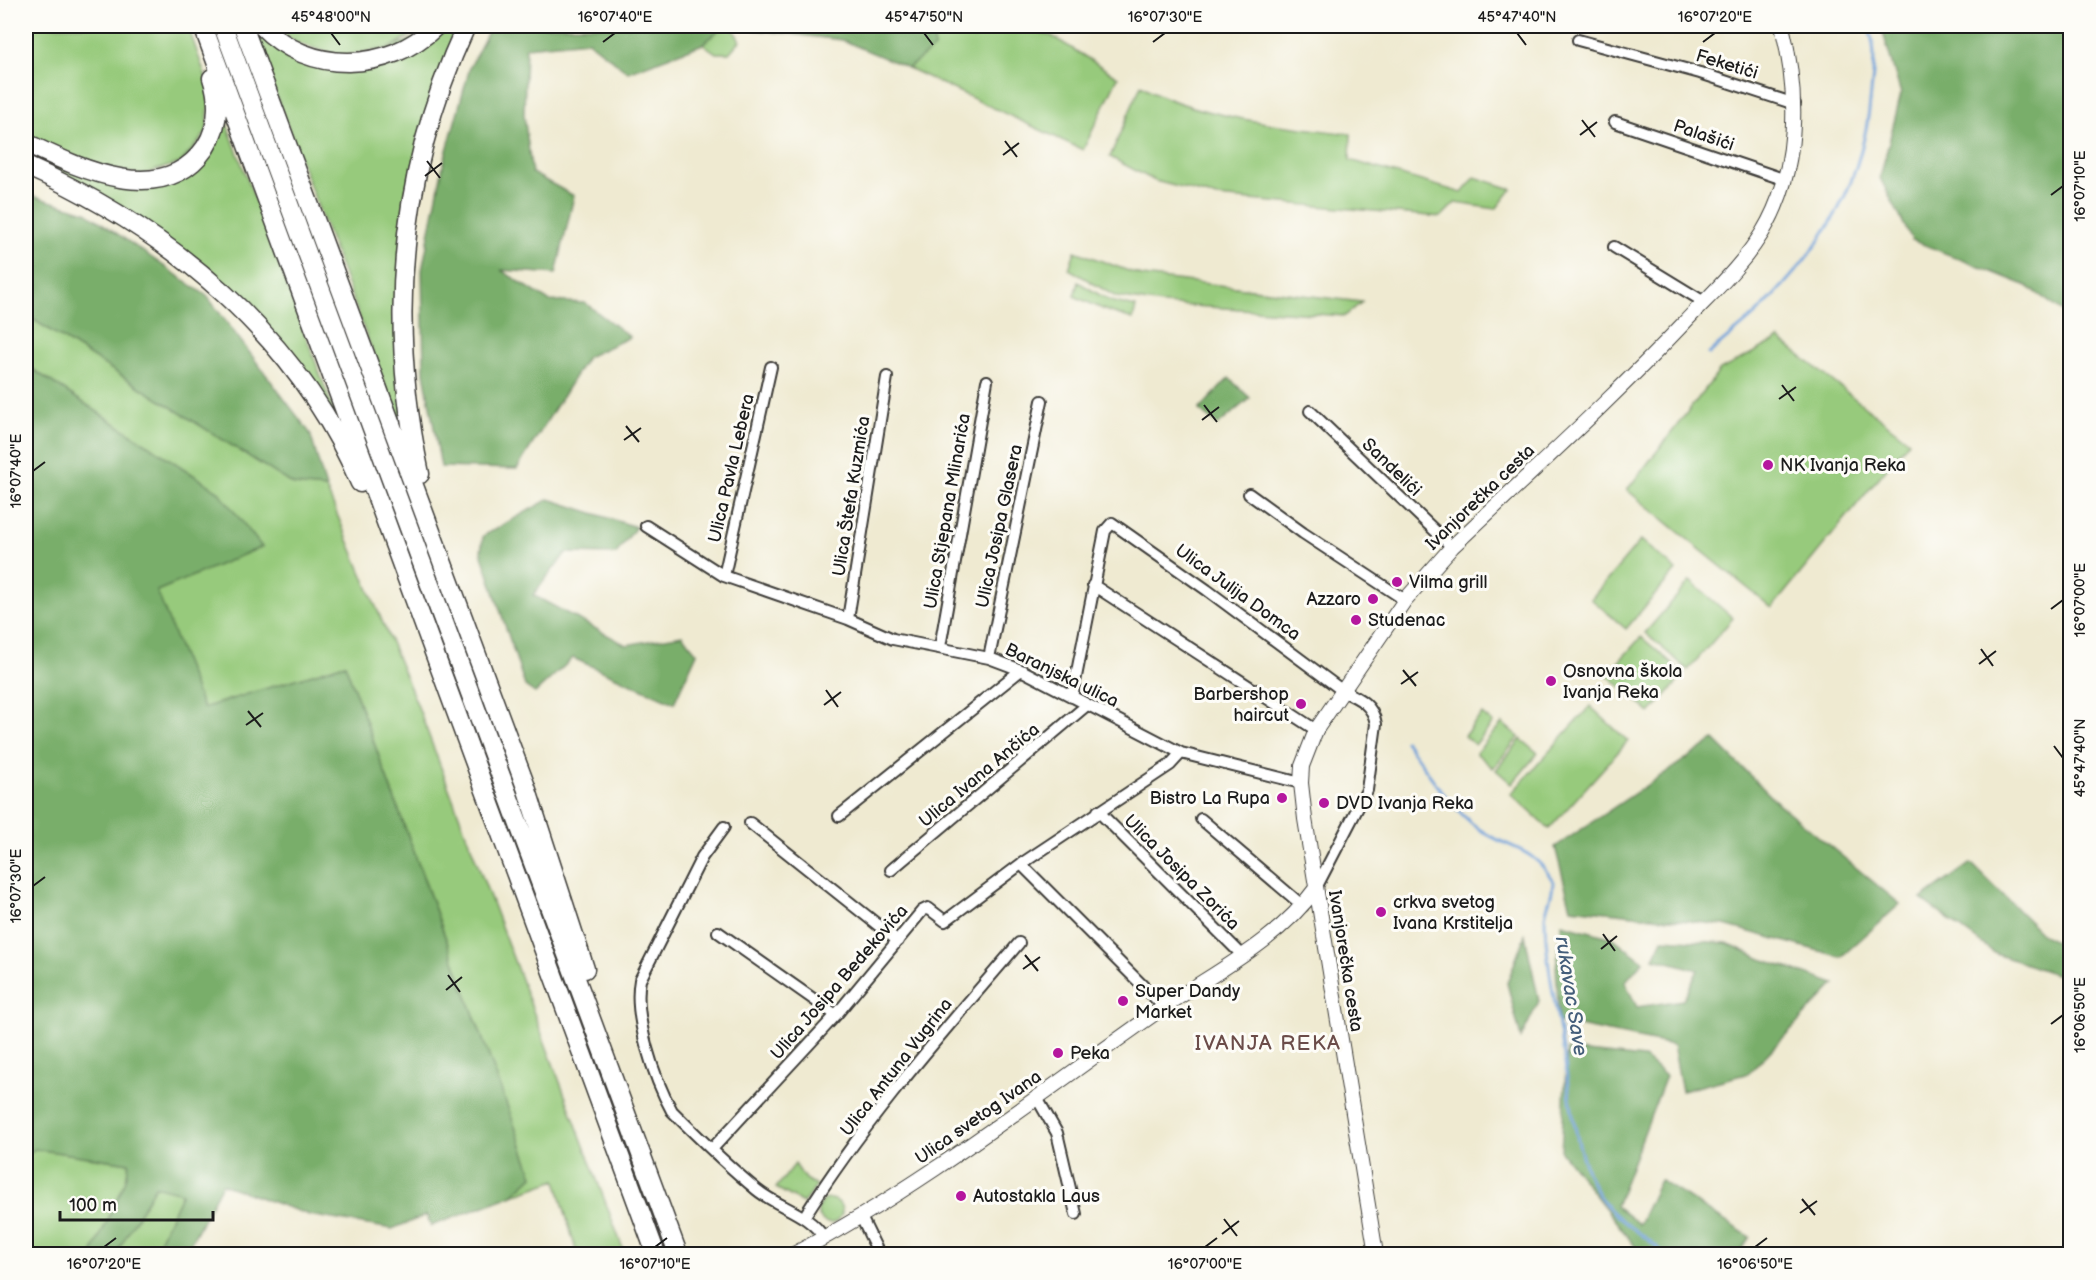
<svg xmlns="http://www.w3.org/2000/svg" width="2096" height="1280" viewBox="0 0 2096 1280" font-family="'Balsamiq Sans',sans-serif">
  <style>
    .green { fill: #97ca7b; stroke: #5a734c; stroke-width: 1.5 }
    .forest { fill: #79ae6b; stroke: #4a6544; stroke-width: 1.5 }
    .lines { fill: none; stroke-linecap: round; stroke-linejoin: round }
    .stream { stroke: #6d9fd8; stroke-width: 3 }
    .street-casing { stroke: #3c3b37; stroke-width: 14 }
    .secondary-casing { stroke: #3c3b37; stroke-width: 16 }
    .highway-casing { stroke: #3c3b37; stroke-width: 21 }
    .street { stroke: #fff; stroke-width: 10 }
    .secondary { stroke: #fff; stroke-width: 14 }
    .highway { stroke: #fff; stroke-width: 18 }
    .ticks { fill: none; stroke: #1c1c1c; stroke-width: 2 }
    .poi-dot { fill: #b5179e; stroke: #fdfcf7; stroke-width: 2 }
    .labels { text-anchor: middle; stroke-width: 6; stroke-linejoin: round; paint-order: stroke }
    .street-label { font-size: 18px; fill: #1c1c1c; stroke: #fdfcf7 }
    .poi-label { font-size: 18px; fill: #1c1c1c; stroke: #fdfcf7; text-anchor: start }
    .water-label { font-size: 20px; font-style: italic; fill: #445e7a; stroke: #fdfcf7 }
    .quarter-label { font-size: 21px; letter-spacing: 1.5px; fill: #6b4c49; stroke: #fdfcf7 }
    .neatline { fill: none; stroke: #1c1c1c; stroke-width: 2 }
    .ticks-label { font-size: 15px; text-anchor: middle; fill: #1c1c1c }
  </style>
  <rect width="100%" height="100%" fill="#fdfcf7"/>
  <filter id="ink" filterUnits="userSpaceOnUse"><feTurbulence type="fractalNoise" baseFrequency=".0167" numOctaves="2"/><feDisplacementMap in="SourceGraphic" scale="12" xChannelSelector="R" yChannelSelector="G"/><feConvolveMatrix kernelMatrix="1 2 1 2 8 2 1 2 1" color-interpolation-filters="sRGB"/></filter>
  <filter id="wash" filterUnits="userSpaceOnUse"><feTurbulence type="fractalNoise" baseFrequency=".008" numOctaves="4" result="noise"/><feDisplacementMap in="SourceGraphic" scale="24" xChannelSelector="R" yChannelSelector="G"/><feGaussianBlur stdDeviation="1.35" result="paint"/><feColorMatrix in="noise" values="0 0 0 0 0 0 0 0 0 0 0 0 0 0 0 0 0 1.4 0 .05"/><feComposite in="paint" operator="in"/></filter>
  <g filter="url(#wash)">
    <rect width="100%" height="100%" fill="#efead1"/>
    <path class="green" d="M26,26H188L210,89L207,132L180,163L140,175L95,165L26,136Z
      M250,26L330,68L443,29L446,26H461L406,191L409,449Z
      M272,26H426L390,48L340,56L297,43Z
      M723,26L732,27L740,41L729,53H716L703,44Z
      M934,26H951L974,39L972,26H1033L1040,33L1052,36L1118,77L1083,150L908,68L934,48Z
      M1141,85C1191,117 1292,127 1351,134L1350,160L1462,193L1475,177L1512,189L1496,209L1455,203L1441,217L1217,197L1155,181L1110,157Z
      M225,119L342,433L247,307L26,161V150L156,187Z
      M1075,251L1142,276L1362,302L1345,316L1162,304L1116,297L1069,269Z
      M1078,282L1110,301L1136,307L1133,319L1107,311L1074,296Z
      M26,315L294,485L326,488L417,704L625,1254H577L556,1180L511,1196L533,1176L345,664L203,708L156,591L261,547L218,491L26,365Z
      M1779,339L1909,441L1772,608L1627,490L1720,370Z
      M1641,540L1676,570L1626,629L1591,599Z
      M1690,581L1733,618L1688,670L1645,633Z
      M1641,637L1685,674L1650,713L1607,675Z
      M1590,706L1628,741L1549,829L1511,794Z
      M1482,714L1493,723L1475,745L1464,736Z
      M1502,723L1519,737L1493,768L1476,753Z
      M1521,739L1538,753L1512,784L1496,770Z
      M35,1149L129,1163L126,1180L92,1254H26V1155Z
      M795,1164L805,1179L817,1186L803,1203L776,1188Z
      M155,1186L182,1193L153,1254H116Z
      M818 1211a12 12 0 1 1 24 0a12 12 0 1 1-24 0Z"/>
    <path class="forest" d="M491,26H934V48L908,68L842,40L723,26L703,44L628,72L588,41L526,47L524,115L532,173L574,196L556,274L501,270L549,301L585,303L630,337L587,357L517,469L441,467L424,373L422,270L444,161L470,67Z
      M1881,26H2070V317L2027,286L1912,240L1880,178L1901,94Z
      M26,194L86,212L207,296L310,433L326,488L294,485L26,315Z
      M26,365L218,491L262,547L157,591L203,708L345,664L533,1176L511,1196L431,1226L427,1215L392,1229L309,1215L222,1184L185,1254H153L182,1193L155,1186L116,1254H92L126,1180L129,1163L35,1149L26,1155Z
      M1229,378L1250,398L1218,425L1199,410Z
      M549,499L636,527L616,554L566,553L533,595L626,645L682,635L697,653L674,703L573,658L535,693L525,686L481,552L483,536Z
      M1714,740L1779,804L1900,904L1841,957L1724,925L1571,908L1555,847Z
      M1971,863L2043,935L2070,948V979L1996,954L1921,899Z
      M1562,924L1613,938L1643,961L1625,982L1637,1007L1683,1000L1698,970L1654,958L1663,939L1727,943L1764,960L1835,984L1749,1073L1682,1091L1673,1045L1559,1022L1556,967Z
      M1525,935L1539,1001L1521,1038L1507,983Z
      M1567,1050L1644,1058L1666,1076L1616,1206L1639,1224L1660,1180L1750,1237L1738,1254H1641L1561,1151Z"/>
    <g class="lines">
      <path class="stream" d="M1709,354C1727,337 1748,323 1765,305C1827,241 1863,184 1871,93C1873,71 1878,46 1867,26
        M1405,741C1427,770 1449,807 1479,829C1508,850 1532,845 1553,881C1554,894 1545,907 1545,920C1546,962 1555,1002 1562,1043C1569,1087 1575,1161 1600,1197C1617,1222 1645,1233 1664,1254"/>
    </g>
  </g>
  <g filter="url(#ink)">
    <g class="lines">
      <defs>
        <path id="street" d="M1578,40L1700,73L1795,104
          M1615,122L1783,179
          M1614,247L1704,302
          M1310,411L1452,547
          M1249,494L1303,533L1405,600
          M646,526L724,576L848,619L893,639L989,658L1021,670L1181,753L1301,783
          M724,576L771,367
          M1093,585L1316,730
          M848,619L887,377
          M940,647L987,381
          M989,658L1042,401
          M1072,697L1105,531L1112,523L1207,590L1343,691C1359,698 1373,705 1376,724L1367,790L1316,888
          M1098,811L1243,956
          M839,816L1021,670
          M1201,819L1303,906
          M750,823L898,941
          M724,827L702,857L640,980C633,1016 654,1079 672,1111C699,1138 728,1166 757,1190C779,1208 809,1213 824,1238
          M1021,864L1164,1007
          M891,870L1087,705
          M718,932L836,1015
          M1037,1098L1057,1133L1076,1214
          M712,1149L836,1015L922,911L928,908L945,921L1021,864L1170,765L1181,753
          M804,1217C866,1118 944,1031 1019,943
          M861,1217L879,1254"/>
        <path id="secondary" d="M794,1254C925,1185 1042,1092 1164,1007C1218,970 1277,942 1316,888
          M1376,1254L1305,819L1301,783L1302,766L1316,730L1405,600L1452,547C1530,473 1610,401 1684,323C1711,294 1741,267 1762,233C1800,170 1799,94 1782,26"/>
        <path id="highway" d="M203,26L656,1254
          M223,26L678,1254
          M243,26L526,787L585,969
          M262,26C309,75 388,73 436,26
          M26,143C77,167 162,210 205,148C219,126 220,102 212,78
          M26,166C169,229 298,336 360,483
          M420,474C387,320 400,169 466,26"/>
      </defs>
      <use href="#street" class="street-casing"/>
      <use href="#secondary" class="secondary-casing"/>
      <use href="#highway" class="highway-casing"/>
      <use href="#street" class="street"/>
      <use href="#secondary" class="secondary"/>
      <use href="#highway" class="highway"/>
    </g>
  </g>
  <path class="ticks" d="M331,33L340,45M924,33L933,45M1517,33L1526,45M603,42L615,33M1153,42L1165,33M1703,42L1715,33M1582,120L1595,137M1580,135L1597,122M1005,141L1017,157M1003,155L1019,143M427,161L440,178M425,176L442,163M2051,195L2063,186M1782,385L1794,401M1779,399L1796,387M1204,405L1217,422M1202,420L1219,407M626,426L639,442M624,440L641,428M33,471L45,462M2051,609L2063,600M1981,649L1993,666M1979,664L1996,651M1403,670L1416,686M1401,684L1418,672M826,690L838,707M824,705L841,692M248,711L261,727M246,725L263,713M2054,746L2063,758M33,886L45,877M1603,934L1615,951M1601,949L1617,936M1025,955L1038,971M1023,969L1040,957M448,975L460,992M446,990L462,977M2051,1024L2063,1015M1802,1199L1815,1215M1800,1213L1817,1201M1224,1219L1237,1236M1222,1234L1239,1221M104,1247L116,1238M655,1247L667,1238M1205,1247L1217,1238M1755,1247L1767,1238"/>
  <g class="poi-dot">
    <circle cx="1768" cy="465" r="6"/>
    <circle cx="1397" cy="582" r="6"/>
    <circle cx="1373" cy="599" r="6"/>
    <circle cx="1356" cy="620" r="6"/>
    <circle cx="1551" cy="681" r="6"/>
    <circle cx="1301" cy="704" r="6"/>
    <circle cx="1282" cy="798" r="6"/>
    <circle cx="1324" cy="803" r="6"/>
    <circle cx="1381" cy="912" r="6"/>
    <circle cx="1123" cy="1001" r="6"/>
    <circle cx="1058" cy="1053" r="6"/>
    <circle cx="961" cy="1196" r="6"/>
  </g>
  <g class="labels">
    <g class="street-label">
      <text transform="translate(1727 64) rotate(17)" y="6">Feketići</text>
      <text transform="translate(1704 135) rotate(19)" y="6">Palašići</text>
      <text transform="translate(1392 467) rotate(44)" y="6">Sandelići</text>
      <text transform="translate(731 468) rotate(-77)" y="6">Ulica Pavla Lebera</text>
      <text transform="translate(851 496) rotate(-81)" y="6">Ulica Štefa Kuzmića</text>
      <text transform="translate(1480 497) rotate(-44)" y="6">Ivanjorečka cesta</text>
      <text transform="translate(947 511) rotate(-80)" y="6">Ulica Stjepana Mlinarića</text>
      <text transform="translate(999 526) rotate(-78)" y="6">Ulica Josipa Glasera</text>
      <text transform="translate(1238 592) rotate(36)" y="6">Ulica Julija Domca</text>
      <text transform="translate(1062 675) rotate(26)" y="6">Baranjska ulica</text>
      <text transform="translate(979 775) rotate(-40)" y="6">Ulica Ivana Ančića</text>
      <text transform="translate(1182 872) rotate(45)" y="6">Ulica Josipa Zorića</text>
      <text transform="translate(1346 961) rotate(81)" y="6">Ivanjorečka cesta</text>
      <text transform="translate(839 982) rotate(-49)" y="6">Ulica Josipa Bedekovića</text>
      <text transform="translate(896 1067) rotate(-52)" y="6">Ulica Antuna Vugrina</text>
      <text transform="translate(978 1117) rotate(-35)" y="6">Ulica svetog Ivana</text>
    </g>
    <g class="poi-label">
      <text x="1780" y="471">NK Ivanja Reka</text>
      <text x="1409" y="588">Vilma grill</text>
      <text x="1361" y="605" text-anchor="end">Azzaro</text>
      <text x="1368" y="626">Studenac</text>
      <text x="1563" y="677">Osnovna škola<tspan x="1563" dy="21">Ivanja Reka</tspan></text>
      <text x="1289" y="700" text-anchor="end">Barbershop<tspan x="1289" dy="21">haircut</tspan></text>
      <text x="1270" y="804" text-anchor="end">Bistro La Rupa</text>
      <text x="1336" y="809">DVD Ivanja Reka</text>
      <text x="1393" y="908">crkva svetog<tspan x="1393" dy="21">Ivana Krstitelja</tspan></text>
      <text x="1135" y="997">Super Dandy<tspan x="1135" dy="21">Market</tspan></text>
      <text x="1070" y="1059">Peka</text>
      <text x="973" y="1202">Autostakla Laus</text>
    </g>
    <g class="water-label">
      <text transform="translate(1572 996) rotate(81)" y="7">rukavac Save</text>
    </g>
    <g class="quarter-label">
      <text x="1268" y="1050">IVANJA REKA</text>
    </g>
  </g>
  <rect width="2096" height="1280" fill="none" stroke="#fdfcf7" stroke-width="66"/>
  <path d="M60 1211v9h153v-9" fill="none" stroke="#1c1c1c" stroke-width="3"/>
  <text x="69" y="1211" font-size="18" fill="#1c1c1c" stroke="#fdfcf7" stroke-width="4.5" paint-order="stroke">100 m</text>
  <rect x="33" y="33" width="2030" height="1214" class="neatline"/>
  <g class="ticks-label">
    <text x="331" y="22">45°48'00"N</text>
    <text x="615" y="22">16°07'40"E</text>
    <text x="924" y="22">45°47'50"N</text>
    <text x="1165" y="22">16°07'30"E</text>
    <text x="1517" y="22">45°47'40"N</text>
    <text x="1715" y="22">16°07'20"E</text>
    <text transform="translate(2080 186) rotate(-90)" y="5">16°07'10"E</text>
    <text transform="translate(16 471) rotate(-90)" y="5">16°07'40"E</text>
    <text transform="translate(2080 600) rotate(-90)" y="5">16°07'00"E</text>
    <text transform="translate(2080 758) rotate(-90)" y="5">45°47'40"N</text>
    <text transform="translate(16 886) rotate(-90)" y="5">16°07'30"E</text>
    <text transform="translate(2080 1015) rotate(-90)" y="5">16°06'50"E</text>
    <text x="104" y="1269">16°07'20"E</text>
    <text x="655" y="1269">16°07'10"E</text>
    <text x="1205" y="1269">16°07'00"E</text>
    <text x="1755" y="1269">16°06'50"E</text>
  </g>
</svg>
